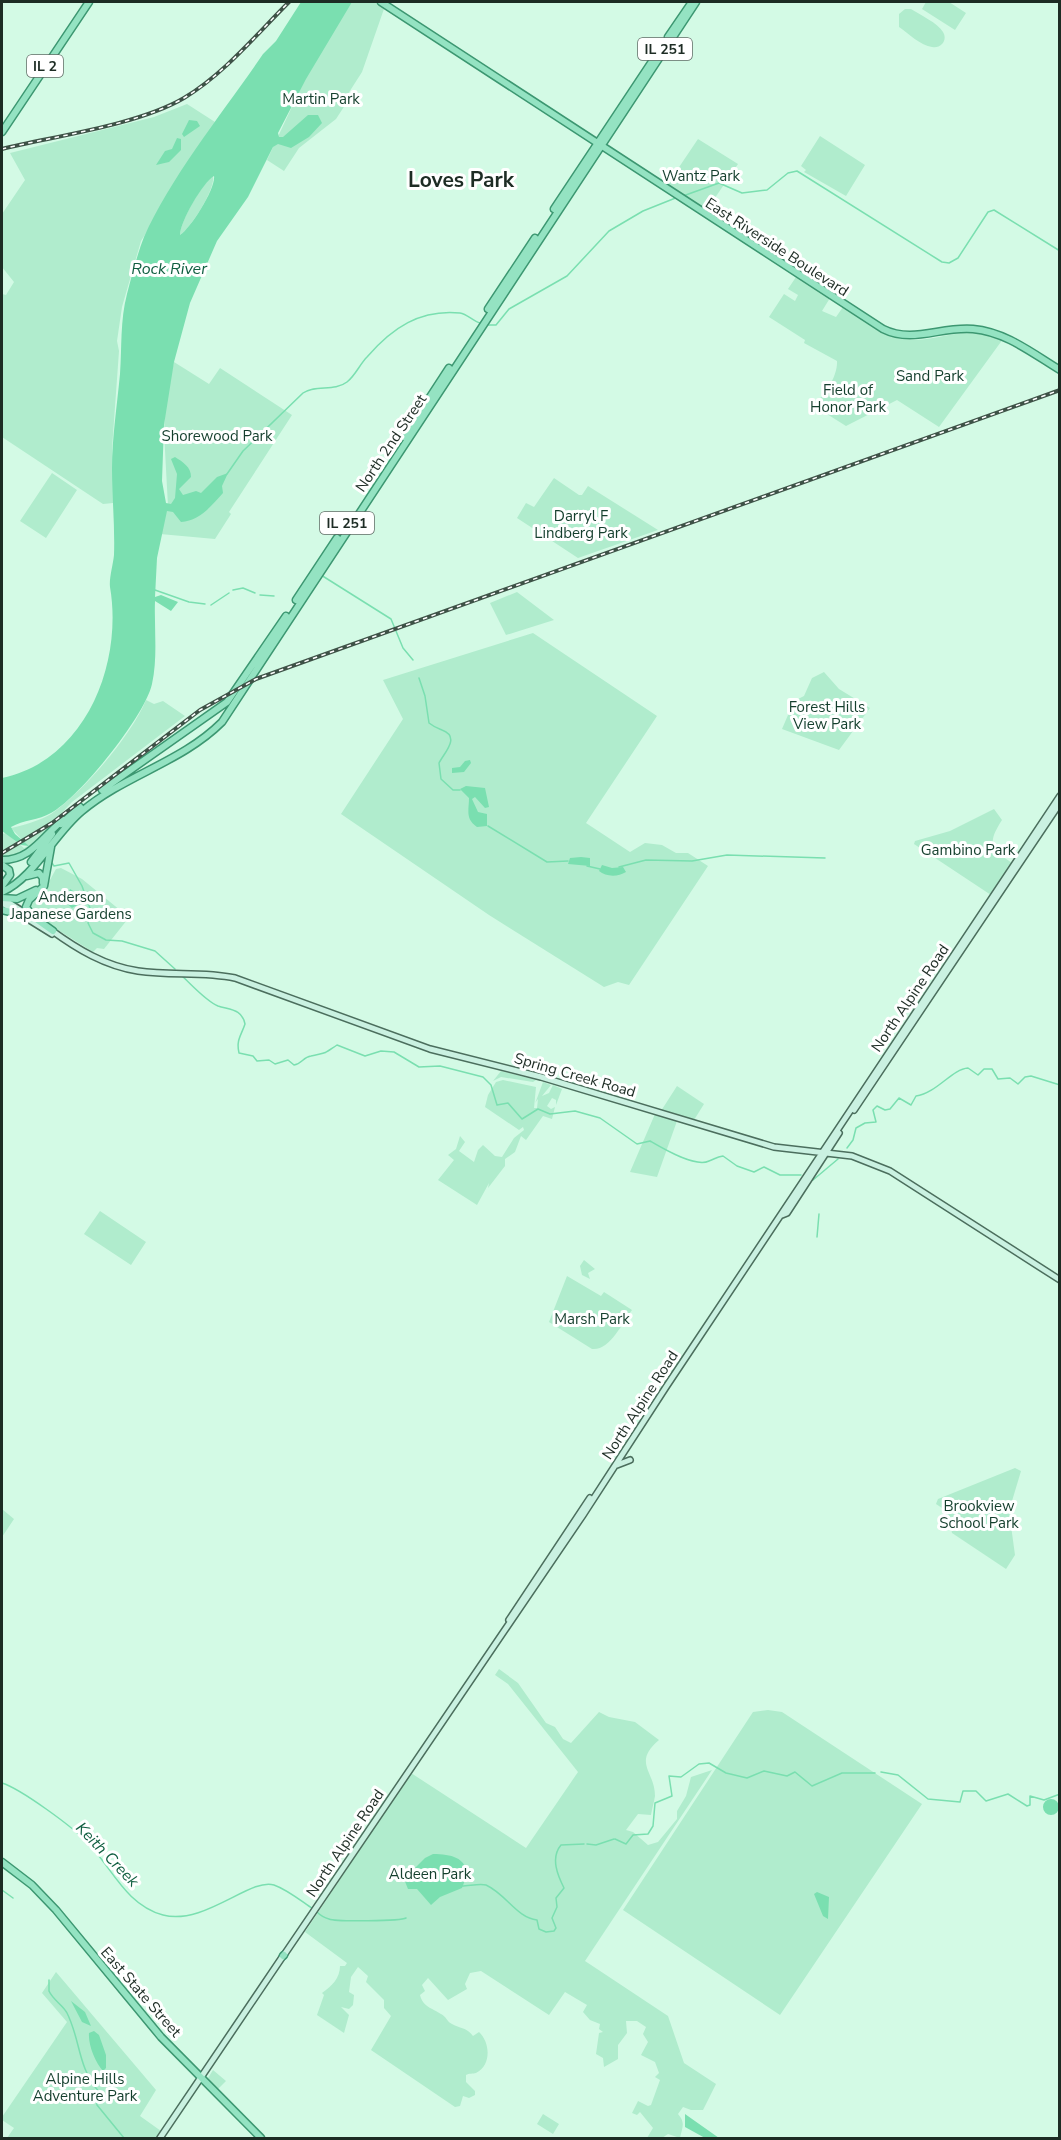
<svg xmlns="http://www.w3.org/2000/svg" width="1061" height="2140" viewBox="0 0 1061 2140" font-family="'Nunito Sans',sans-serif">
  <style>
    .green { fill: #b0eccd }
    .water { fill: #7adfb0; fill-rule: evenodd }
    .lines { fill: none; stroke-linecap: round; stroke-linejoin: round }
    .stream { stroke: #7adfb0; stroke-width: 1.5 }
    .secondary-casing { stroke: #4b6e5d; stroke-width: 8 }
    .primary-casing { stroke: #3c9771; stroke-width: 9 }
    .secondary { stroke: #caf1e1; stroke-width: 5 }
    .primary { stroke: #94e3c2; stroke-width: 6 }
    .rail-casing { stroke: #3e5247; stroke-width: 4 }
    .rail { stroke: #fff; stroke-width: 1.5; stroke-dasharray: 4.5; stroke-linecap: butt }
    .labels { text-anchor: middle; stroke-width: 6; stroke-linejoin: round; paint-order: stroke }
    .shield { fill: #fff; stroke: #616b66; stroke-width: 1.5 }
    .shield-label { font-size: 14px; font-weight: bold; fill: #1d2c24 }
    .park-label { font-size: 15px; fill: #143f2d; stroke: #fff }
    .street-label { font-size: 15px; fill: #1d2c24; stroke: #fff }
    .water-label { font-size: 16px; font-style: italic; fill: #105f41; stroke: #fff }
    .district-label { font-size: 21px; font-weight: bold; fill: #1d2c24; stroke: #fff }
  </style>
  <rect width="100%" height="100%" fill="#d3fae5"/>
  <path class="green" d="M350,2H376L385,6L362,72L346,97L349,99L336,119L299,148L284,171L267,160L305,79Z
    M926,2H949L966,13L955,30L922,9Z
    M911,9C920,15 938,23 943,32C948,40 941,49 932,47C921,46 908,33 899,27V14L905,9Z
    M187,104L215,122L141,241L122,307L117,341L119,351L112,449L113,503L103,504L2,437V294L6,295L14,282L2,267V214L25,180L10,153L154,117Z
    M820,136L865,165L846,196L804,172L806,170L801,166Z
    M698,139L738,164L704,214L665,188Z
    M213,176C216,188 191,228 180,235C180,222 202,183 213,176Z
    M796,277L830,298L822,311L836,317L843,307C862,318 883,336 905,339C938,344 970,321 1003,339L939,427L897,400L846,426L811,404C824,400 838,375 837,361L804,343L805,340L769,317L784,294L795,301L798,295L788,289Z
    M174,362L209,384L220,368L292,415L229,512L231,514L215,539L160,534L168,506L164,432L166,394Z
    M52,473L77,490L46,538L20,521Z
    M554,478L579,495H582L588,486L658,530L578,558L517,518L526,503L534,507Z
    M517,592L554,620L506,635L490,603Z
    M533,633L657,716L586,823L630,852L645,843L662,845L676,853H688L708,866L629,985L618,982L604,987L489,915L341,814L403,719L383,680Z
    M824,672L839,689L870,708L839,750L782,729L794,701L804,696L812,678Z
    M146,700L154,704L163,701L185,716L72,802L52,823L34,847L16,858H2V834L6,833L24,848L28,846L11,828C22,826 41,820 51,814C83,792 131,736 146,700Z
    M994,809L1002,820C988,842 989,848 1012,863L991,895L914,844L915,841L950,831Z
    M61,868L82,879L126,915L127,920L104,949L97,948L93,952L34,915L29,907L45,889L56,869Z
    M501,1071L536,1080L533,1082L501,1077L493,1081Z
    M503,1080L536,1087L534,1108H537L538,1099L535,1103L536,1101L543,1082L551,1085L542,1096L549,1093L553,1085L562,1089L556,1105V1100L552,1098L547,1106L551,1109L555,1107L552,1119L543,1116L526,1140L521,1136L515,1152L505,1159V1166L488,1188L489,1183L477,1205L438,1180L454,1160L448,1155L456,1149L460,1136L465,1142L459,1151L474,1162L478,1150L483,1145L495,1156L502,1157L514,1138L524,1130L523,1127L519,1130L485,1107L488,1095L496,1082Z
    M677,1086L704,1104L694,1120L661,1111Z
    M655,1114L677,1121L657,1177L630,1172Z
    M100,1211L146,1242L131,1265L84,1234Z
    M584,1260L595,1269L588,1273L590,1279L582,1275L580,1266Z
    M567,1276L601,1296L604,1292L632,1310C622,1323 610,1351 592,1349L549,1322Z
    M1015,1468L1021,1471L1009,1511L1015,1555L1006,1569L952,1533L948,1512L936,1504L938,1499Z
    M2,1509L14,1519L2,1537Z
    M499,1669L518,1683L546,1723L555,1727L563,1739L571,1743L599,1712L609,1717L635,1722L659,1740C632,1763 655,1771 655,1796C654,1802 652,1809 651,1815L638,1814L626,1830L633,1832L648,1845L658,1842L677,1819V1811L686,1796L691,1777L712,1770L585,1961L668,2016L684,2063L716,2084L703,2110H691L683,2107L678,2114C686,2123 682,2128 680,2138L668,2134L662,2138H647L653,2128L640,2112L637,2115L632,2113L638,2101L648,2106L651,2105L660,2080L655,2077L659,2073L655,2062L641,2055L648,2042L643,2034L646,2027L637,2021H626L627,2033L618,2045V2059L604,2067L603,2058L596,2054L599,2033L603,2032L599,2029L600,2024L590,2020L583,2012L587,2005L565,1992L549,2015L481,1971L470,1973L465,1984L467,1989L448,2000L428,1978L422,1985L425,1991L420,1995C423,2007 432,2008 441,2014C446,2016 447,2022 452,2024C461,2029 466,2027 473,2036L479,2032C490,2042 492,2065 476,2073C473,2074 469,2073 466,2075V2082L475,2091V2095L469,2098L463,2096L460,2106L455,2107L371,2050L391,2016L384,2008V2000L366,1982L368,1976L358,1967L351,1977L349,1992L354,1995L353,2005L349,2009L341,2007L349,2015L344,2033L317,2015L324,1995L322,1993C332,1986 340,1978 340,1966H345L347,1963L305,1932L411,1773L526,1848L578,1772L508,1684L495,1675Z
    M768,1710L782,1712L922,1804L780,2015L623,1910L753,1712Z
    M56,1972L156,2090L140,2116L161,2131L156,2138H7L14,2128L2,2120V2117L67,2022L42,1993Z
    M213,2070L226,2081L217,2090L208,2078Z
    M543,2114L559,2124L553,2134L537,2124Z"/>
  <path class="water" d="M301,2H352L306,79L278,133L279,137H283L308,115H318L322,123L309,137L291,148L278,144L273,147L248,197L217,241L190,303L174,362L164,425L162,481L166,503L171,504L175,498L177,474L171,459L175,457C183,462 191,467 191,477L179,489L183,495L196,491L201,493L217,477L228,473L222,486L223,493C212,505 200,521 181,522L173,512L167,511L157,558L155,597L161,595L178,602L171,611L155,601C154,628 158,657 152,684C145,716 80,797 51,813C39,820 23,820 11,827L15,834L29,846L21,845L2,831V778C87,760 123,662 110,587C109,578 113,565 114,555C115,526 112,498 112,469C112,438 117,406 120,374C122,347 120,321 127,294C132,275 137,255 144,237C171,176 225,110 263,54L276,41ZM214,176C216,188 191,228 180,235C180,222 203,182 214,176Z
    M189,120L197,121L200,126L184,137L182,134Z
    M177,138L181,139V150L169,162L156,165L165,151L172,149Z
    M465,761L470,760L471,763L464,772L452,773V768L460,767Z
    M466,786L485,788L489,807L485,808L475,797L472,799L478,812L487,814V826L477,827C465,819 469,810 469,798L460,789Z
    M581,857L590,858V866L568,864L570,858Z
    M602,865L612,868L623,867L626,872C618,877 606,877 599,871Z
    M70,889L78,894L75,898L79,904L72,908L66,903L71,898L68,893Z
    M1043 1807a8 8 0 1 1 16 0a8 8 0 1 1-16 0Z
    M433,1854C457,1854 474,1861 462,1888L440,1897L431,1905L417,1889H408L404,1879L425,1858Z
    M817,1892L829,1897L828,1919L823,1916L814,1894Z
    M71,2001L85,2012L91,2026L82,2022Z
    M94,2031L99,2035L106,2055V2068L103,2071C95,2062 88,2045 89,2033Z
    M685,2114L719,2138H705L685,2127Z"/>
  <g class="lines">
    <path class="stream" d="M683,196L719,183L742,193L758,191L767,190L788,173L797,171L942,262L949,263L958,258L988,212L994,210L1060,251
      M485,325H496L509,309L567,276L609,231L643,211L678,197
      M227,474L243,451L303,393C316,384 334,392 347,382C355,376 360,364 367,357C392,328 420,309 460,313C467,314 473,321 480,323
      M321,575L391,619L403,648L413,660
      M155,590L189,602L205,604
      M233,590L243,588L255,593
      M260,595L274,596
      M211,605L229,593
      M419,678L425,696L429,723C434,727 437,728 442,730C461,737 444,753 439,763L441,779L453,790H460
      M488,826L547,862L568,861
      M52,863L54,866L69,863L82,886L91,911L88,923L93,933L106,940L122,941L155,951L175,969
      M587,866L600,869
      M619,867L646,860L692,861L727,855L825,858
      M183,977C193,986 206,1001 218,1006C230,1010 242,1009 245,1024C241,1036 236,1040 239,1053L253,1056L257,1061L269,1060L275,1064L288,1060L294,1065C302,1064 303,1057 311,1056C328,1052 322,1055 337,1045L365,1056L381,1051L394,1052L419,1067L440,1066L483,1077L491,1085L497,1105L508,1103L522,1119L538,1109L550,1114L575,1111L600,1118L637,1144L650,1141C662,1148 695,1168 709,1161C715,1159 716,1157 723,1156L737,1166L754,1172L764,1167L780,1175H801
      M847,1148L853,1140L856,1128L865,1123L876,1122L873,1110L877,1106L885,1110L890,1109L899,1098L911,1105L916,1096C937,1093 952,1069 968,1068L978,1075L984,1069H992L998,1079L1010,1078L1018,1084L1025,1077L1031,1076L1060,1085
      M813,1180L838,1159
      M817,1237L819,1214
      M881,1772L898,1775L928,1799L960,1802L963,1791H976L986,1801L1008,1794L1027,1806L1030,1805V1796L1044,1800L1060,1794
      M2,1783C21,1789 73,1827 88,1843C112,1868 126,1905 163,1915C204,1926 251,1877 274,1885C288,1890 301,1901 313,1909
      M615,1839L626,1844L633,1835L648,1834L653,1826L655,1803L672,1796L669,1776L681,1777L699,1764L709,1763L726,1773L747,1778L764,1771L787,1776L795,1772L812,1786L842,1773H875
      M587,1844L596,1845L614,1839
      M462,1886C469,1886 480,1883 486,1885C506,1894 517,1918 537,1920L539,1929L546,1932L554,1931L556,1928L552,1918L557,1907L556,1898L564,1888C558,1876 550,1858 561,1845L584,1844
      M2,1890L13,1898
      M317,1912C320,1915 325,1918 329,1919C336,1922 401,1921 406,1918
      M49,1980V1991C53,2000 63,2005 67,2013C81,2041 77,2066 99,2092L96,2099L97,2105L124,2138"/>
    <defs>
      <path id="secondary" d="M3,899L33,918
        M2,903L52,934
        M51,930C77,949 105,966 138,971C171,976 203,971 235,978L430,1049L541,1077L774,1147L852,1156L890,1171L1060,1280
        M854,1110L1060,803
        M782,1215L787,1213L839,1133
        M617,1465L630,1460
        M509,1620L590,1498
        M284,1955L583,1515L666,1387L1060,796
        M160,2138L283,1956"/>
      <path id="primary" d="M381,2L883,329C913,344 941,326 973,329C1006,332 1032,353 1060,370
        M668,37L692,2
        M2,132L89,2
        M554,209L661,48
        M488,309L535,238
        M404,437L449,368
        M296,600L337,538
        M102,790L227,702L286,616
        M61,824L80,807
        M51,847L44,886L29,900L26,907L32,916L53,931
        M2,860C31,860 42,837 63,820
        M31,862L52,834
        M2,865L9,870L10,875L2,886
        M27,876L39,873L43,878V883
        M2,892C34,878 54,834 82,811C125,775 182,762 222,722L696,2
        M2,898L17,899L36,890
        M2,910L19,914
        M2,1862L32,1885L56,1910L161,2037L261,2138
        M283,1956L284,1955"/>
    </defs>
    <use href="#secondary" class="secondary-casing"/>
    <use href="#primary" class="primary-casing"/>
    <use href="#secondary" class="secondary"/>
    <use href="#primary" class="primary"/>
    <defs>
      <path id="rail" d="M2,149C55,136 138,125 184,98C224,74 256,35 289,2
        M2,853L52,823L200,710L256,679L1060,390"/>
    </defs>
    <use href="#rail" class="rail-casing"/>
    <use href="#rail" class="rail"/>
  </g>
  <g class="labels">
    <g class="shield">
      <rect x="638" y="38" width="54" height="22" rx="4.5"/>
      <rect x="27" y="55" width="36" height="22" rx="4.5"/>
      <rect x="320" y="512" width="54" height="22" rx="4.5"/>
    </g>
    <g class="shield-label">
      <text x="665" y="54">IL 251</text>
      <text x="45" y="71">IL 2</text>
      <text x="347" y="528">IL 251</text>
    </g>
    <g class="park-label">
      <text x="321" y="104">Martin Park</text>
      <text x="701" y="181">Wantz Park</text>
      <text x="930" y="381">Sand Park</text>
      <text x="848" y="395">Field of<tspan x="848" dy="17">Honor Park</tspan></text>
      <text x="217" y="441">Shorewood Park</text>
      <text x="581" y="521">Darryl F<tspan x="581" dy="17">Lindberg Park</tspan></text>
      <text x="827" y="712">Forest Hills<tspan x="827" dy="17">View Park</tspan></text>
      <text x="968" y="855">Gambino Park</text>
      <text x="71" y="902">Anderson<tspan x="71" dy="17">Japanese Gardens</tspan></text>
      <text x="592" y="1324">Marsh Park</text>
      <text x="979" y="1511">Brookview<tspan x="979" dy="17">School Park</tspan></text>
      <text x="430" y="1879">Aldeen Park</text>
      <text x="85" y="2084">Alpine Hills<tspan x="85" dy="17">Adventure Park</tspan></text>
    </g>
    <g class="street-label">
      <text transform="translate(777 247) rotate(33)" y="5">East Riverside Boulevard</text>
      <text transform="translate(391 443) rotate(-56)" y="5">North 2nd Street</text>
      <text transform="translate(910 998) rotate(-56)" y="5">North Alpine Road</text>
      <text transform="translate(575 1075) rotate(16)" y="5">Spring Creek Road</text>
      <text transform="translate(640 1405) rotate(-57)" y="5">North Alpine Road</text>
      <text transform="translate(345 1843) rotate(-56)" y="5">North Alpine Road</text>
      <text transform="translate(141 1992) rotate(49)" y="5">East State Street</text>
    </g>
    <g class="water-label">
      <text x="169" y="274">Rock River</text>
      <text transform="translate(108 1854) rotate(46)" y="6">Keith Creek</text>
    </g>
    <g class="district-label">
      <text x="461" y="187">Loves Park</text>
    </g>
  </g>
  <rect width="1061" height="2140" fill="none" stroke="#1d2c24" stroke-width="6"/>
</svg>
